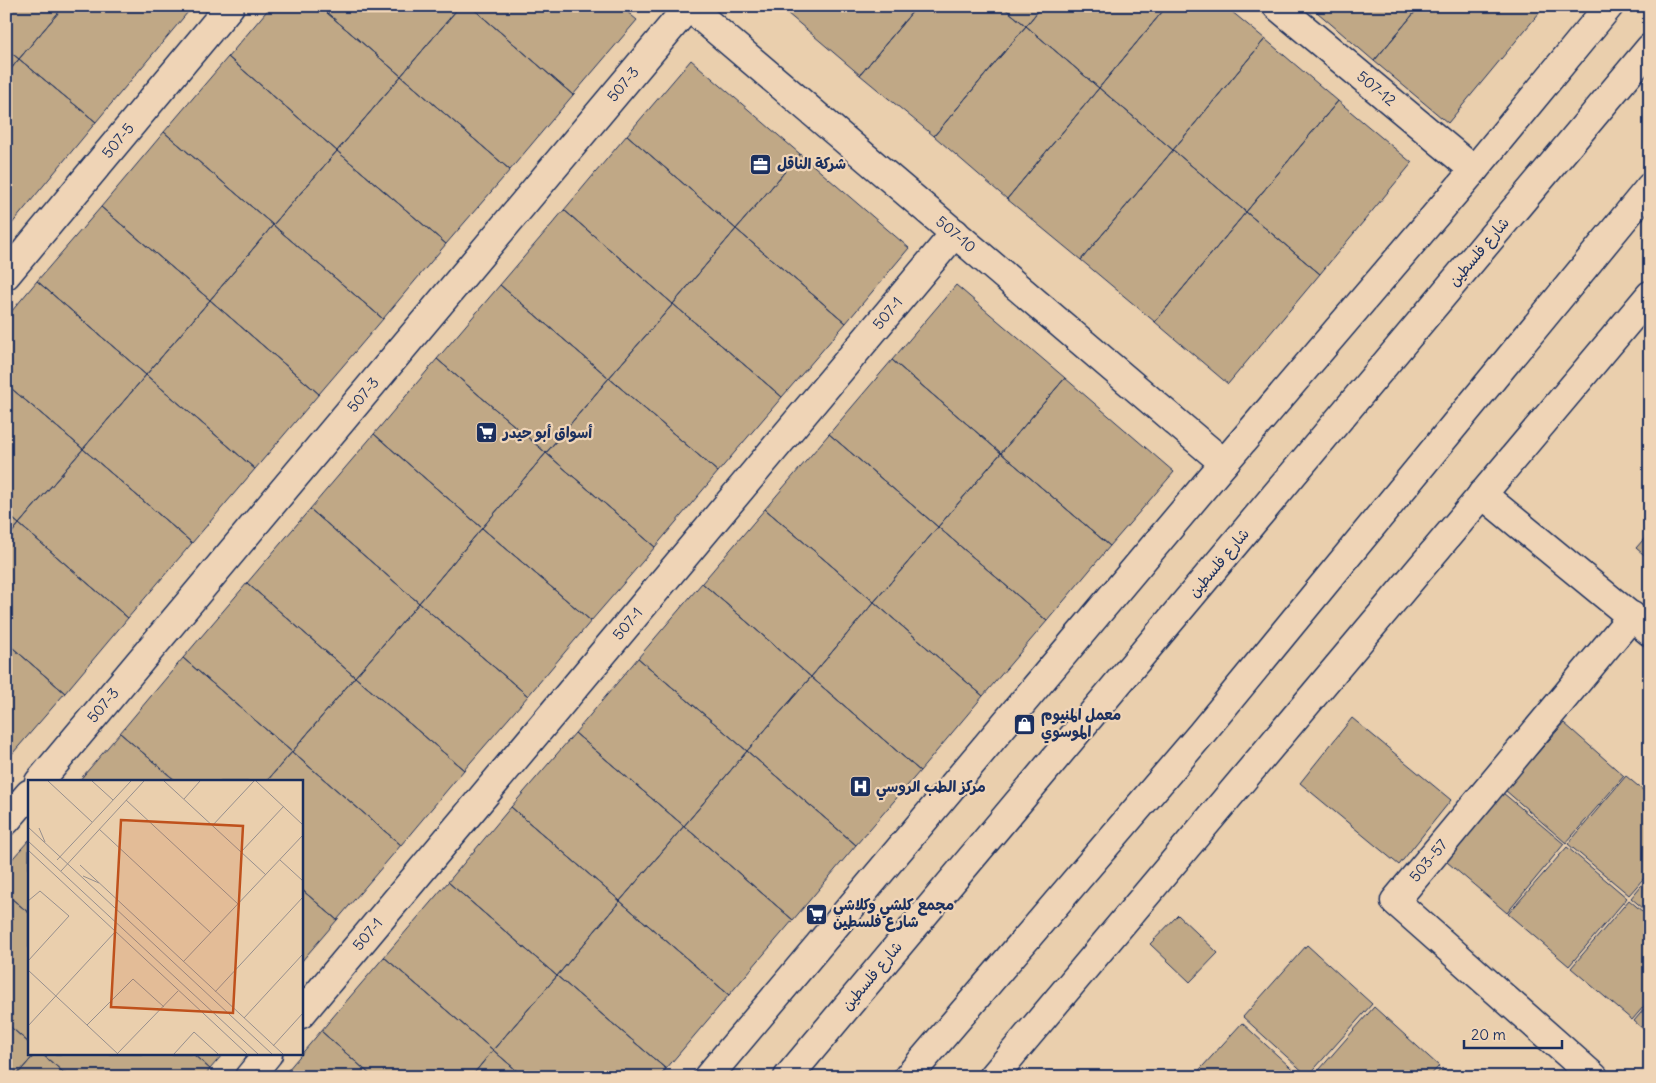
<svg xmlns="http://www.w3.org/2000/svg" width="1656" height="1083" viewBox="0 0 1656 1083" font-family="Delius,'Playpen Sans Arabic',sans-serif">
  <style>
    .building { fill: #c0a886; stroke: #1b2f5e }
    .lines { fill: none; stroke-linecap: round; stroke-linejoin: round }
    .minor-casing { stroke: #1b2f5e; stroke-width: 31 }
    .major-casing { stroke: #1b2f5e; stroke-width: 31 }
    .minor { stroke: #efd4b6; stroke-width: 28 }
    .major { stroke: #efd4b6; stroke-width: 28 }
    .labels { text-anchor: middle; stroke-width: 4.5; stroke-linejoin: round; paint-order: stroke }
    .street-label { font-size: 15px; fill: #1b2f5e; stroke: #efd4b6 }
    .poi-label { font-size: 15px; font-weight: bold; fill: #1b2f5e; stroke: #efd4b6; text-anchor: start }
    .inset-road { fill: none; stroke: #978f8d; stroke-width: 1 }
    .view { fill: #bf511c; fill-opacity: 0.15; stroke: #bf511c; stroke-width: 2.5 }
    .inset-edge { fill: none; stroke: #1b2f5e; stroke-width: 2.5 }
  </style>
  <rect width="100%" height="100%" fill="#eacfad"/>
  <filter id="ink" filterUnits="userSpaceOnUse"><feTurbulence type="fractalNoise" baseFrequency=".02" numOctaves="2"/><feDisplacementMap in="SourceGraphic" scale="10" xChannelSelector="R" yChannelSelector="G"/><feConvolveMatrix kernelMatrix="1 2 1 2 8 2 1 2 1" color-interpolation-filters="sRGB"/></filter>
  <g filter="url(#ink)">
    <path class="building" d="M6,6H64L19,59L6,49Z
      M64,6H181L188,12L96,122L19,59Z
      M271,6H319L401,76L337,151L228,57Z
      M319,6H460L401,76Z
      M460,6H470L573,95L510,170L401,76Z
      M470,6H620L637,20L573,95Z
      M792,6H917L860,75L787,13Z
      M917,6H1002L1026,26L934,136L860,75Z
      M1002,6H1042L1026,26Z
      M1042,6H1167L1099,88L1026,26Z
      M1167,6H1225L1265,39L1173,150L1099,88Z
      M1310,6H1420L1374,61Z
      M1420,6H1533L1540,12L1448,123L1374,61Z
      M1026,26L1099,88L1007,199L934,136Z
      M1265,39L1338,101L1246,212L1173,150Z
      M6,49L19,59L6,75Z
      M228,57L337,151L273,225L164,132Z
      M19,59L96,122L6,231V75Z
      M691,60L800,154L736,229L627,135Z
      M401,76L510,170L446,244L337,151Z
      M1099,88L1173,150L1081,260L1007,199Z
      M1338,101L1412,163L1320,274L1246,212Z
      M164,132L273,225L210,300L101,207Z
      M627,135L736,229L673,304L564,210Z
      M1173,150L1246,212L1155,322L1081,260Z
      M337,151L446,244L383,319L273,225Z
      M800,154L909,248L846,323L736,229Z
      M101,207L210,300L146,375L37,281Z
      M564,210L673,304L609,378L500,285Z
      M1246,212L1320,274L1228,384L1155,322Z
      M273,225L383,319L319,394L210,300Z
      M736,229L846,323L782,397L673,304Z
      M37,281L146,375L83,449L6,384V318Z
      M500,285L609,378L546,453L437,359Z
      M956,285L1065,378L1001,453L892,360Z
      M210,300L319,394L255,469L146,375Z
      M673,304L782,397L718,472L609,378Z
      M437,359L546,453L482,528L374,434Z
      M892,360L1001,453L938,527L829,434Z
      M146,375L255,469L192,543L83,449Z
      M609,378L718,472L655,547L546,453Z
      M1065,378L1174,472L1110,546L1001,453Z
      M6,384L83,449L19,524L6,513Z
      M374,434L482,528L419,603L310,509Z
      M829,434L938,527L874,602L765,509Z
      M83,449L192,543L128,618L19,524Z
      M546,453L655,547L591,621L482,528Z
      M1001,453L1110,546L1047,621L938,527Z
      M310,509L419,603L355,677L247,583Z
      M765,509L874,602L811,677L702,583Z
      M6,513L19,524L6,540Z
      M19,524L128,618L65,693L6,642V540Z
      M938,527L1047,621L983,696L874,602Z
      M482,528L591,621L528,696L419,603Z
      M1650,532V560L1636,548Z
      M247,583L355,677L292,752L183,658Z
      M702,583L811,677L747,751L638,658Z
      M874,602L983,696L920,771L811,677Z
      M419,603L528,696L464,770L355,677Z
      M6,642L65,693L6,761Z
      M183,658L292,752L266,782H177L120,733Z
      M638,658L747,751L684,826L575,733Z
      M355,677L464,770L401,845L292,752Z
      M811,677L920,771L856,845L747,751Z
      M1352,718L1451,800L1399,865L1300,783Z
      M1564,723L1624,776L1566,843L1505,790Z
      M120,733L177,782H78Z
      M575,733L684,826L620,901L511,807Z
      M747,751L856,845L793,920L684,826Z
      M292,752L401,845L337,920L301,889V782H266Z
      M1626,776L1650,796V871L1629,895L1568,844Z
      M1503,793L1564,844L1507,913L1447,862Z
      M511,807L620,901L557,976L448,882Z
      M684,826L793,920L729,995L620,901Z
      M29,840V913L6,894V866Z
      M1567,847L1627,898L1569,966L1508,914Z
      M1650,875V914L1631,898Z
      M448,882L557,976L493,1050L384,957Z
      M301,889L337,920L301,962Z
      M6,894L29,913V1043L6,1023Z
      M1629,900L1650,918V999L1632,1020L1571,968Z
      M620,901L729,995L666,1069L557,976Z
      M1178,915L1218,953L1190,982L1150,944Z
      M1307,945L1372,1004L1308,1076L1243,1017Z
      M384,957L493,1050L471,1077H373L321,1031Z
      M557,976L666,1069L659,1077H524L493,1050Z
      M1650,1002V1035L1634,1021Z
      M1374,1007L1439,1066L1429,1077H1313Z
      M6,1023L29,1043V1054H35L15,1077H6Z
      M1242,1023L1301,1077H1193Z
      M321,1031L373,1077H282Z
      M493,1050L524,1077H471Z
      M35,1054H42L69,1077H15Z
      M42,1054H193L210,1069L204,1077H69Z
      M193,1054H223L210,1069Z
      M1442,1068L1451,1077H1434Z"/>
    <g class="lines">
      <defs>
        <g id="minor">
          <path id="s1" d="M688,6L1224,463"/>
          <path id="s2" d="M1277,6L1474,170"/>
          <path id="s3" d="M6,275L230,6"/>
          <path d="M1482,494L1650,632"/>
          <path id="s4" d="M39,782L688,7"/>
          <path d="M6,821L29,794"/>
          <path id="s5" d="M301,1014L955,233"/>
          <path d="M249,1077L268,1054"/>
          <path d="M708,1077L1224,463L1474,170L1609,6"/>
          <path d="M993,1077L1650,295"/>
          <path id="s6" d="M1594,1077L1395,901L1632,616"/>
        </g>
        <path id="major" d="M788,1077L1650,48
          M908,1077L1201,734L1650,187"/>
      </defs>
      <use href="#minor" class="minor-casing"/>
      <use href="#major" class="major-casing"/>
      <use href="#minor" class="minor"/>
      <use href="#major" class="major"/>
    </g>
  </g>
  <defs>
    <symbol id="office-square" viewBox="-11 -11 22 22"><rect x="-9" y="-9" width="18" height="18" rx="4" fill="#1b2f5e" stroke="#efd4b6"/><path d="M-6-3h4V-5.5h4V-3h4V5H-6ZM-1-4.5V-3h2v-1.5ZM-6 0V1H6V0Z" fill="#fff"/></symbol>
    <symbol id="supermarket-square" viewBox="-11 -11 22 22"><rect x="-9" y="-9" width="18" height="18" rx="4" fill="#1b2f5e" stroke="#efd4b6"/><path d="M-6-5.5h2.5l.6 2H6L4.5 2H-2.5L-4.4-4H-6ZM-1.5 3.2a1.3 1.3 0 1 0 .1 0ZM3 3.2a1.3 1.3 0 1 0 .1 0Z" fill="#fff"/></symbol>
    <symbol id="shop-square" viewBox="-11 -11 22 22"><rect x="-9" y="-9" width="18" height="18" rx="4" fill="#1b2f5e" stroke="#efd4b6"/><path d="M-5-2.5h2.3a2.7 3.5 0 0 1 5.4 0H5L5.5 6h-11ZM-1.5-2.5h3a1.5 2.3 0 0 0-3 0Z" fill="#fff"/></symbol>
    <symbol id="hospital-square" viewBox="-11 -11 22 22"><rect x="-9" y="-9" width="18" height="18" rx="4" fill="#1b2f5e" stroke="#efd4b6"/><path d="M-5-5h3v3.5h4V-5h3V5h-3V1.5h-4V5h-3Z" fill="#fff"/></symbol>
  </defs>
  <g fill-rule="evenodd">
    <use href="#office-square" x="748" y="152" width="25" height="25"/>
    <use href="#supermarket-square" x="474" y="420" width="25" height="25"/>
    <use href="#shop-square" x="1012" y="712" width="25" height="25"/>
    <use href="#hospital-square" x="848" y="774" width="25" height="25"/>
    <use href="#supermarket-square" x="804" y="902" width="25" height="25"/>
  </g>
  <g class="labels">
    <g class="street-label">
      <text dy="5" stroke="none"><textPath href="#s4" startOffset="910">507-3</textPath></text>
      <text dy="5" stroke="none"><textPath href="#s2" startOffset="129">507-12</textPath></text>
      <text dy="5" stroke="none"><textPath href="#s3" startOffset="175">507-5</textPath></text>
      <text dy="5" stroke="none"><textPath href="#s1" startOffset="352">507-10</textPath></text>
      <text transform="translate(1479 252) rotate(-50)" y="5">شارع فلسطين</text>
      <text dy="5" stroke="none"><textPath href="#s5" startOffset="914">507-1</textPath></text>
      <text dy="5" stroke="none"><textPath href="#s4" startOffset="505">507-3</textPath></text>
      <text transform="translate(1219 563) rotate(-50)" y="5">شارع فلسطين</text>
      <text dy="5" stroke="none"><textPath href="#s5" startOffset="509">507-1</textPath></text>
      <text dy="5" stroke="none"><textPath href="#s4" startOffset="100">507-3</textPath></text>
      <text dy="5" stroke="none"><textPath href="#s6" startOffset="318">503-57</textPath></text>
      <text dy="5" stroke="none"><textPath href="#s5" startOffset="104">507-1</textPath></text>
      <text transform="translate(872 976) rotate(-50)" y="5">شارع فلسطين</text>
    </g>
    <g class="poi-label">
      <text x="777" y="169">شركة الناقل</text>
      <text x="503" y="438">أسواق أبو حيدر</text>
      <text x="1041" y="720">معمل المنيوم<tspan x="1041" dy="17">الموسوي</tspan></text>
      <text x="876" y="792">مركز الطب الروسي</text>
      <text x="833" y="910">مجمع كلشي وكلاشي<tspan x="833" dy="17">شارع فلسطين</tspan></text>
    </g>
  </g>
  <g transform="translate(28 780)">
    <rect width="275" height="275" fill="#eacfad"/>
    <path class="inset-road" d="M20,1L64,42M64,1L85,20M136,1L238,95M228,1L275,45M156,19L172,1M98,20L210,124M184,46L226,1M0,47L244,274M11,48L17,62M71,49L183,153M0,61L230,274M0,70L219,274M213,72L256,26M29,80L103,1M252,80L275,101M52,85L255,274M33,91L116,1M55,96L71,103M0,121L12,111L41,136L0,181M155,182L275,55M0,190L90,274M187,212L275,117M216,238L275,174M59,245L105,199L136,227M0,246L87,152M245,266L275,233M89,274L150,211M146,274L166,252L190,274"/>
    <path class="view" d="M93,40L215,46L205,233L83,227Z"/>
    <rect width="275" height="275" class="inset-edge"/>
  </g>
  <rect width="1656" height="1083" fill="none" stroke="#efd4b6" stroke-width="25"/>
  <rect x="12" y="12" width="1631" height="1058" fill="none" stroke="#1b2f5e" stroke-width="2" filter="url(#ink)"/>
  <path d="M1464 1040v8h98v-8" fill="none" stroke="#1b2f5e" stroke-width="2.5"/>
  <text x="1471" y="1040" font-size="15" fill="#1b2f5e" stroke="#efd4b6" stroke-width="4" paint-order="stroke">20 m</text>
</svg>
